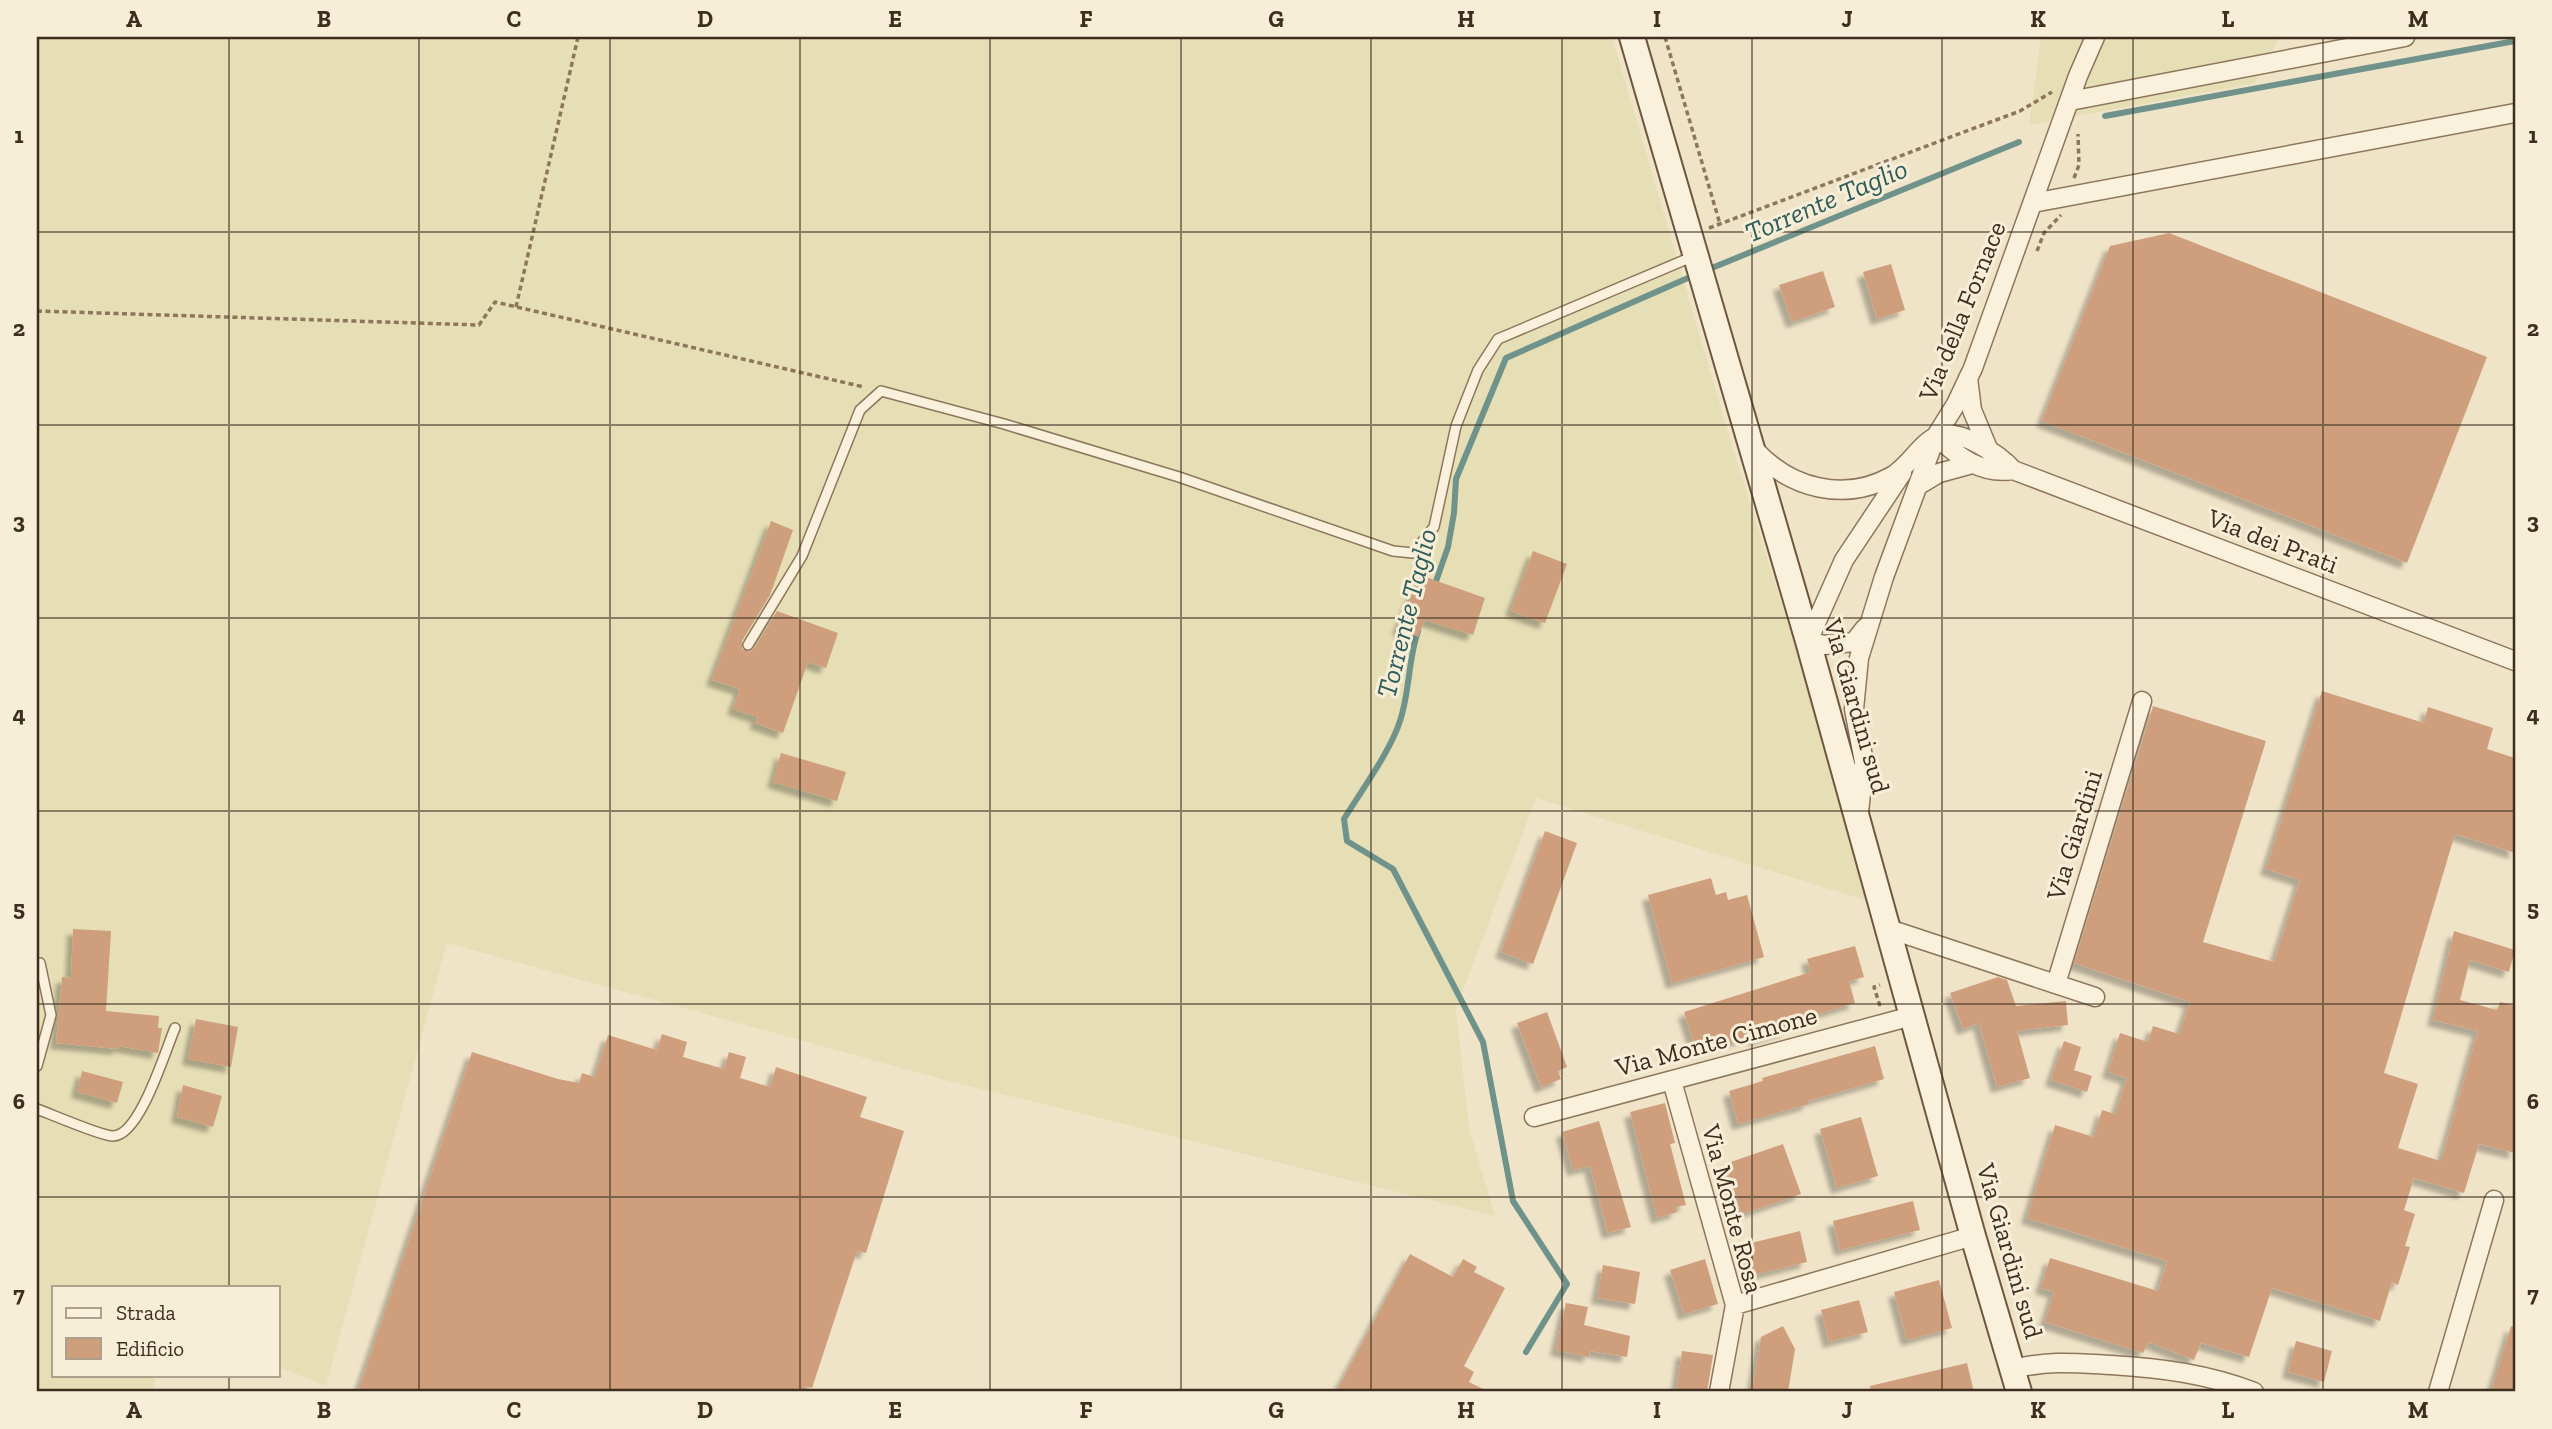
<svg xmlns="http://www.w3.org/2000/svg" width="2552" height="1429" viewBox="0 0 2552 1429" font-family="'Zilla Slab',serif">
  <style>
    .farmland { fill: #e6deb5 }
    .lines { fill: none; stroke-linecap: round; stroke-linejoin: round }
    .stream { stroke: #6f938a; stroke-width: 6 }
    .building { fill: #cf9f7d; filter: url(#shadow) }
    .lane-casing { stroke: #8d765c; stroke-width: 12 }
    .street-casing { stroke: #8d765c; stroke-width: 21 }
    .secondary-casing { stroke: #6f573f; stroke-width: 28 }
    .path { stroke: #8d765c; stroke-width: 3.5; stroke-dasharray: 5 3.5; stroke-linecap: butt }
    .lane { stroke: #faf1dc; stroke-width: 9 }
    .street { stroke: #faf1dc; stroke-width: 18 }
    .secondary { stroke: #faf1dc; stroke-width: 24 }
    .grid { fill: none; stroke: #3d2e20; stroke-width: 2; stroke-opacity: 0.55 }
    .labels { text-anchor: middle; stroke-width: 6; stroke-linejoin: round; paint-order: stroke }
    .street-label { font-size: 26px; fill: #3d2e20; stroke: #f7eed8 }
    .water-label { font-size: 28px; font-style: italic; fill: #2f5d5a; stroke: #f7eed8 }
    .neatline { fill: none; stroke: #3d2e20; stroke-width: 2.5 }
    .grid-label { font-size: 23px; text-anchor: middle; font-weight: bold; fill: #3d2e20 }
  </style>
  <defs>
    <filter id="shadow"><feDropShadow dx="-6" dy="6" stdDeviation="2" flood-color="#0004"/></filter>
  </defs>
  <rect width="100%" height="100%" fill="#f0e4c8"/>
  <path class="farmland" d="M37,37H1612L1730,439L1822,733L1865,900L1536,798L1456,1009L1469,1128L1495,1216L949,1081L447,943L326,1386L278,1367V1287H54V1375H157L151,1392H37Z
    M2041,37H2280L2255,83L2029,125Z"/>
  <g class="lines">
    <path class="stream" d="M2105,116L2515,41
      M1707,270L2019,142
      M1434,587L1448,547L1454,513L1456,479L1506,358L1697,274
      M1418,631C1408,660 1410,691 1400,721C1390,752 1361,791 1344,819L1347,841L1393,869L1483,1042L1513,1201L1567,1284L1526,1352"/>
  </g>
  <path class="building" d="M2169,233L2487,357L2407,563L2042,421L2110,246Z
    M1891,264L1905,310L1877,319L1863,272Z
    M1823,271L1835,307L1792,322L1779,285Z
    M771,521L793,530L770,595L742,641V649L749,652L754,649L777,611L838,633L826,668L808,662L783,733L755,723L758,717L733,709L740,689L712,680Z
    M1533,551L1567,564L1545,623L1511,611Z
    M1420,575L1485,598L1473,635L1425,620L1418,637L1398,629Z
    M2322,691L2424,723L2428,707L2493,728L2487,749L2515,758V853L2455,834L2384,1073L2418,1084L2398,1148L2441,1161L2478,1031L2433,1020L2454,931L2515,950L2509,972L2470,960L2460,1000L2497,1010L2500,1002L2515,1006V1153L2479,1144L2464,1193L2414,1178L2404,1210L2415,1214L2405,1246L2410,1247L2398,1285L2392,1282L2380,1321L2272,1288L2249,1357L2201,1343L2194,1360L2149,1342L2143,1353L2045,1322L2054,1292L2041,1288L2050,1258L2158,1291L2167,1261L2027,1218L2055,1125L2094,1137L2102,1110L2115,1114L2127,1078L2108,1072L2120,1033L2148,1042L2153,1026L2179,1034L2190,1002L2074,963L2153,706L2266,741L2203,942L2274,962L2300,880L2266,869Z
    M781,753L846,772L837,801L773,782Z
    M1545,831L1577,843L1533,964L1501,952Z
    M1711,878L1716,895L1726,892L1728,900L1747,895L1764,957L1672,983L1648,895Z
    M73,929L111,931L106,1011L159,1016L158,1028H162L158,1053L119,1046L118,1049L56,1043L62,977L71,978Z
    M1855,946L1864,977L1849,981L1855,1003L1785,1024L1787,1030L1754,1040L1753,1035L1697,1052L1684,1012L1811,972L1807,959Z
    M1998,977L2007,980L2016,1006L2066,1001L2068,1025L2017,1031L2030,1078L1997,1087L1979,1023L1963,1029L1950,993Z
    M1547,1012L1567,1067L1558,1071L1561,1079L1541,1087L1517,1023Z
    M196,1019L238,1027L231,1067L188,1059Z
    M662,1034L687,1042L683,1057L724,1069L729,1052L746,1057L740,1078L770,1087L776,1067L867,1097L860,1117L904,1131L866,1253L857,1251L812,1388L804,1386L803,1392H358L472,1052L558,1079L579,1083L582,1073L595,1077L608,1035L657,1050Z
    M2064,1041L2081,1047L2074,1070L2092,1076L2087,1092L2051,1080Z
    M1875,1046L1884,1079L1808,1101L1809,1104L1738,1124L1729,1091L1763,1081L1762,1078Z
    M82,1071L123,1082L117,1103L77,1092Z
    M183,1085L222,1096L213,1127L177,1117Z
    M1665,1103L1675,1143L1670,1144L1686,1205L1676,1207L1677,1212L1657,1218L1630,1112Z
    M1861,1117L1878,1176L1837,1188L1820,1129Z
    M1599,1121L1631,1227L1608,1233L1590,1166L1573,1170L1562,1132Z
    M1783,1144L1801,1194L1742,1214L1725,1164Z
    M1913,1201L1920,1230L1840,1250L1833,1221Z
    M1800,1231L1807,1262L1754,1275L1747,1244Z
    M1410,1254L1453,1277L1463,1259L1477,1267L1474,1272L1505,1288L1464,1366L1474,1372L1469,1382L1489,1392H1336Z
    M1705,1259L1718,1304L1684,1314L1670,1270Z
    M1603,1265L1640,1272L1635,1304L1597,1298Z
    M1939,1280L1952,1328L1907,1340L1894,1292Z
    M1859,1300L1868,1332L1829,1342L1821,1310Z
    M1566,1303L1588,1307L1584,1325L1630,1336L1627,1357L1590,1351L1589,1357L1556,1350Z
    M1783,1326L1795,1349L1788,1392H1752L1761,1337Z
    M2511,1326L2515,1327V1392H2491Z
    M2296,1341L2332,1351L2324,1382L2288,1372Z
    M1682,1351L1713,1355L1707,1392H1676Z
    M1967,1363L1974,1392H1871L1870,1386Z"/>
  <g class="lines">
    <defs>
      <path id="lane" d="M748,645L802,556L860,410L881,391L1004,424L1179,477L1393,551L1413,553L1434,527L1456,426L1478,370L1498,339L1694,256
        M37,1066L51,1015L40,963
        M37,1109C51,1114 101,1136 113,1136C140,1136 165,1051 175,1028"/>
      <path id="street" d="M2070,101L2405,37
        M2033,203L2515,113
        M1968,378L1972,410L1989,451
        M1936,436C1958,457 1982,475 2013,470
        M1755,450C1790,488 1844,503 1892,476C1908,467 1921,443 1937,436C1959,427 2000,455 2013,470L2515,661
        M1919,485L1939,473L1972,464
        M1865,628L1854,642L1824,645L1808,641L1844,560L1902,473
        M1859,813L1864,762L1854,709L1859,658L1884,577L1936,436L1956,404L1973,368L2078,76L2095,37
        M1889,929L2095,997
        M2056,984L2142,701
        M1672,1081L1735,1305L1719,1392
        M1534,1117L1912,1016
        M1735,1305L1973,1236
        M2013,1369C2050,1360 2075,1363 2111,1365C2161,1368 2208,1374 2254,1392
        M2438,1392L2494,1200"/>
      <path id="secondary" d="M1632,37L1808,641L1973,1236L2019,1392"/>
    </defs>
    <use href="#lane" class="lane-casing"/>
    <use href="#street" class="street-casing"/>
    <use href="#secondary" class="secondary-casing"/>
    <path class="path" d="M1665,37L1720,224
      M2074,178L2079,165L2078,134
      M1709,228L2020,111L2052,92
      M2037,251L2044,233L2061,215
      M516,307L578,37
      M37,311L479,325L495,302L864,387
      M1880,1006L1874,987L1880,985"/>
    <use href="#lane" class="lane"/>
    <use href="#street" class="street"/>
    <use href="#secondary" class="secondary"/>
  </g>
  <path class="grid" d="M229,37V1287M419,37V1392M610,37V1392M800,37V1392M990,37V1392M1181,37V1392M1371,37V1392M1562,37V1392M1752,37V1392M1942,37V1392M2133,37V1392M2323,37V1392M37,232H2515M37,425H2515M37,618H2515M37,811H2515M37,1004H2515M37,1197H2515M229,1375V1392"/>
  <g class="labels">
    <g class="street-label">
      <text transform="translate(1962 311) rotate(-68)" y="9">Via della Fornace</text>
      <text transform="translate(2273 541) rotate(21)" y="9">Via dei Prati</text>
      <text transform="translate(1857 706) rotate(74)" y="9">Via Giardini sud</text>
      <text transform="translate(2074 835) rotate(-73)" y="9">Via Giardini</text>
      <text transform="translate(1716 1041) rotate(-15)" y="9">Via Monte Cimone</text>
      <text transform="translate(1733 1209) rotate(75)" y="9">Via Monte Rosa</text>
      <text transform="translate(2010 1251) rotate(74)" y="9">Via Giardini sud</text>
    </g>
    <g class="water-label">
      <text transform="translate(1826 200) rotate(-23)" y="10">Torrente Taglio</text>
      <text transform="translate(1406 613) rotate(-76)" y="10">Torrente Taglio</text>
    </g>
  </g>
  <rect width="2552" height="1429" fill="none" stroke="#f7eed8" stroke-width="77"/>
  <rect x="52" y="1286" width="228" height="91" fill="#f7eed8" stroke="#ada18e" stroke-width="2"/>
  <rect x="66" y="1308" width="35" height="10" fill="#faf1dc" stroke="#ada18e" stroke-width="2"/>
  <text x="116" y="1320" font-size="21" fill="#3d2e20">Strada</text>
  <rect x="66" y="1338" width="35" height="21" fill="#cf9f7d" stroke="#ada18e" stroke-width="2"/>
  <text x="116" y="1356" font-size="21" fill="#3d2e20">Edificio</text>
  <rect x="38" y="38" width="2476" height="1352" class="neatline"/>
  <g class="grid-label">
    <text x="134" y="27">A</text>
    <text x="324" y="27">B</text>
    <text x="514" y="27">C</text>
    <text x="705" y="27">D</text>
    <text x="895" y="27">E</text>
    <text x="1086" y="27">F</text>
    <text x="1276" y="27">G</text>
    <text x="1466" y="27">H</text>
    <text x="1657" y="27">I</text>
    <text x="1847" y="27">J</text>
    <text x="2038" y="27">K</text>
    <text x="2228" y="27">L</text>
    <text x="2418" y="27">M</text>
    <text x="19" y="143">1</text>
    <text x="2533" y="143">1</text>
    <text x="19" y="336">2</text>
    <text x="2533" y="336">2</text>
    <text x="19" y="529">3</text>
    <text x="2533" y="529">3</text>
    <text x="19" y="722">4</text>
    <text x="2533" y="722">4</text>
    <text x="19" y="916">5</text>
    <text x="2533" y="916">5</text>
    <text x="19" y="1109">6</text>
    <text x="2533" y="1109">6</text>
    <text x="19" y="1302">7</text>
    <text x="2533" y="1302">7</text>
    <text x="134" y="1418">A</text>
    <text x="324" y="1418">B</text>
    <text x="514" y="1418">C</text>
    <text x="705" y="1418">D</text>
    <text x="895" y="1418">E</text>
    <text x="1086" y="1418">F</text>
    <text x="1276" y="1418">G</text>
    <text x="1466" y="1418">H</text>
    <text x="1657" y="1418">I</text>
    <text x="1847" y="1418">J</text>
    <text x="2038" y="1418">K</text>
    <text x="2228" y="1418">L</text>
    <text x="2418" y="1418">M</text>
  </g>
</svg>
